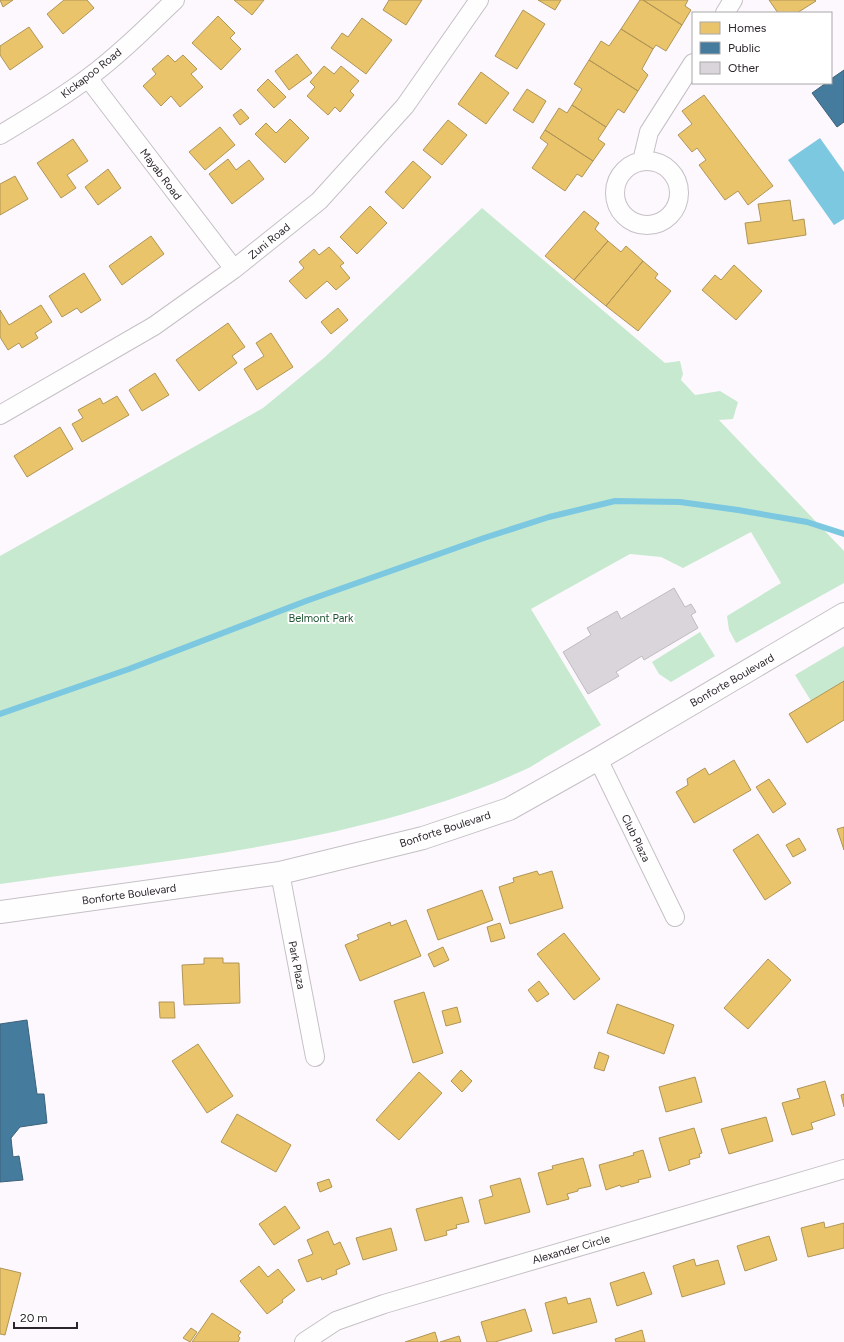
<svg xmlns="http://www.w3.org/2000/svg" width="844" height="1342" viewBox="0 0 844 1342" font-family="Figtree,sans-serif">
  <style>
    .green { fill: #c7e9d0 }
    .water { fill: #7dc8e1 }
    .homes { fill: #e9c46a; stroke: #b09557 }
    .public { fill: #457b9d; stroke: #3d627b }
    .lines { fill: none; stroke-linecap: round; stroke-linejoin: round }
    .stream { stroke: #7dc8e1; stroke-width: 6 }
    .building { fill: #dad5da; stroke: #c0bbbf }
    .minor-casing { stroke: #c5c0c5; stroke-width: 20 }
    .secondary-casing { stroke: #c5c0c5; stroke-width: 24 }
    .minor { stroke: #fffeff; stroke-width: 18 }
    .secondary { stroke: #fffeff; stroke-width: 22 }
    .labels { text-anchor: middle; stroke-width: 4; stroke-linejoin: round; paint-order: stroke }
    .street-label { font-size: 11px; fill: #2b262b; stroke: #fff }
    .park-label { font-size: 11px; fill: #1f5632; stroke: #fff }
  </style>
  <rect width="100%" height="100%" fill="#fdf8fd"/>
  <path class="green" d="M482,208L665,363L680,361L683,374L681,380L695,395L720,391L738,402L733,419L719,420L844,551V583L736,643L729,630L727,616L781,583L751,532L683,568L661,557L630,554L531,609L601,725C584,735 567,745 550,755C541,760 532,767 522,771C361,844 173,859 0,884V556L263,408L325,357Z
    M700,632L715,656L671,682L659,674L652,662Z
    M844,646V681L811,701L795,675Z"/>
  <path class="water" d="M820,138L844,172V219L834,225L788,160Z"/>
  <path class="homes" d="M0,0H13L3,7Z
    M64,0H87L94,8L63,34L47,14Z
    M234,0H264L252,15Z
    M389,0H422L406,25L383,10Z
    M538,0H561L555,10Z
    M640,0H643L682,25L666,51L656,45L653,49L621,29Z
    M643,0H688L685,6L691,10L682,25Z
    M769,0H815L816,1L797,13H778Z
    M523,10L545,24L517,69L495,56Z
    M218,16L235,33L230,38L241,49L221,70L192,43Z
    M362,18L392,40L366,74L331,48L342,33L348,37Z
    M29,27L43,47L10,70L0,55V46Z
    M621,29L653,49L642,69L648,75L638,91L589,60L601,41L609,46Z
    M297,54L312,73L289,90L275,71Z
    M168,55L175,62L183,55L197,69L191,74L203,87L180,107L171,96L161,106L143,86L156,74L152,69Z
    M589,60L638,91L624,113L618,109L606,127L572,105L582,89L574,84Z
    M324,66L334,74L341,66L359,81L350,91L354,95L340,112L335,107L328,115L307,96L315,87L310,82Z
    M481,72L509,93L486,124L458,104Z
    M268,79L286,97L274,108L257,90Z
    M527,89L546,101L533,123L513,110Z
    M704,95L773,186L748,205L738,191L725,200L699,165L706,160L697,148L692,152L678,135L692,124L682,111Z
    M572,105L606,127L598,139L605,144L593,161L545,130L559,108L567,113Z
    M241,109L249,118L240,125L233,115Z
    M290,119L309,138L285,163L255,134L266,123L276,133Z
    M448,120L467,135L442,165L423,150Z
    M220,127L235,145L205,170L189,152Z
    M545,130L593,161L582,177L577,174L565,191L532,168L548,144L540,138Z
    M73,139L88,161L67,175L76,188L61,198L37,163Z
    M228,159L236,170L249,160L264,179L232,204L209,174Z
    M413,161L431,177L403,209L385,192Z
    M108,169L121,188L98,205L85,187Z
    M15,176L28,199L0,215V184Z
    M790,200L793,221L804,219L806,235L748,244L745,223L761,221L758,204Z
    M370,206L387,223L357,254L340,237Z
    M584,211L599,223L595,229L608,241L574,280L545,256Z
    M151,236L164,254L122,285L109,266Z
    M608,241L621,252L626,246L643,261L606,306L574,280Z
    M329,247L344,263L340,266L350,278L336,290L327,281L306,299L289,281L304,268L299,262L314,249L319,255Z
    M643,261L658,274L655,278L671,291L638,331L606,306Z
    M734,265L762,291L736,320L702,290L715,275L721,280Z
    M84,273L101,300L81,313L77,308L62,317L49,296Z
    M41,305L52,322L35,333L38,338L22,348L19,343L8,350L0,337V310L9,325Z
    M338,308L348,320L331,334L321,322Z
    M228,323L245,347L232,356L237,363L199,391L176,360Z
    M271,333L293,367L257,390L244,369L264,356L256,343Z
    M155,373L169,395L142,411L129,390Z
    M117,396L129,415L82,442L72,424L83,418L78,410L100,398L103,404Z
    M60,427L73,449L27,477L14,456Z
    M844,681V720L807,743L789,714Z
    M734,760L751,790L694,823L676,792L688,785L687,779L705,768L709,775Z
    M769,779L786,804L773,813L756,787Z
    M844,827V850L837,829Z
    M758,834L791,883L765,900L733,850Z
    M799,838L806,850L793,857L786,845Z
    M537,871L539,875L552,871L563,908L510,924L499,887L514,882L513,878Z
    M482,890L493,920L438,940L427,910Z
    M406,920L421,956L360,981L345,945L359,939L357,935L390,922L391,926Z
    M500,923L505,938L491,942L487,927Z
    M564,933L600,979L574,1000L537,954Z
    M443,947L449,960L434,967L428,954Z
    M204,958H223V963H239L240,1003L184,1005L182,965L204,964Z
    M768,959L791,980L748,1029L724,1008Z
    M539,981L549,994L537,1002L528,990Z
    M424,992L443,1053L413,1063L394,1001Z
    M159,1002H174L175,1018H160Z
    M617,1004L674,1025L664,1054L607,1033Z
    M457,1007L461,1022L446,1026L442,1011Z
    M198,1044L233,1096L207,1113L172,1061Z
    M599,1052L609,1056L604,1071L594,1068Z
    M461,1070L472,1081L462,1092L451,1081Z
    M419,1072L442,1093L399,1140L376,1120Z
    M695,1077L702,1102L666,1112L659,1087Z
    M825,1081L835,1115L811,1123L813,1129L792,1135L782,1103L800,1098L797,1089Z
    M844,1094V1107L841,1095Z
    M237,1114L291,1145L276,1172L221,1142Z
    M766,1117L773,1141L729,1154L721,1129Z
    M694,1128L702,1153L699,1154L700,1157L689,1160L690,1164L669,1171L659,1138Z
    M643,1150L651,1177L638,1180L639,1182L621,1187L620,1185L606,1190L599,1165L634,1155L633,1153Z
    M583,1158L591,1186L578,1189V1191L567,1194L569,1199L547,1205L538,1173L553,1169L552,1166Z
    M520,1178L530,1212L485,1224L479,1200L493,1196L490,1186Z
    M329,1179L332,1187L320,1192L317,1183Z
    M462,1197L469,1222L456,1225L457,1228L446,1231L447,1235L425,1241L416,1209Z
    M285,1206L300,1228L274,1245L259,1224Z
    M824,1222L825,1228L844,1223V1248L808,1257L801,1228Z
    M391,1228L397,1250L363,1260L356,1238Z
    M328,1231L334,1245L340,1242L350,1264L336,1270L337,1274L322,1280L321,1277L307,1282L298,1260L313,1254L307,1240Z
    M769,1236L777,1260L745,1271L737,1246Z
    M694,1259L696,1266L718,1260L725,1284L682,1297L673,1266Z
    M259,1266L268,1277L278,1269L295,1290L282,1300L283,1302L267,1314L240,1281Z
    M0,1268L21,1273L5,1335L0,1334Z
    M644,1272L652,1294L617,1306L610,1283Z
    M566,1297L568,1304L590,1298L597,1322L553,1334L545,1303Z
    M525,1309L532,1331L495,1342H487L481,1322Z
    M212,1313L241,1332L238,1336L240,1338L238,1342H192Z
    M191,1328L197,1332L190,1342L183,1338Z
    M642,1330L645,1342H616L615,1339Z
    M435,1332L438,1342H405Z
    M459,1336L461,1342H440Z"/>
  <path class="public" d="M844,70V122L837,127L812,93L826,83H831V79Z
    M27,1020L37,1094H44L47,1123L20,1127L11,1138L13,1157L19,1156L23,1180L0,1182V1024Z"/>
  <g class="lines">
    <path class="stream" d="M0,714L129,669L306,601L484,538L549,517L615,501L680,502L738,510L807,522L844,534"/>
  </g>
  <path class="building" d="M674,588L685,607L691,604L696,612L691,615L698,628L644,660L642,656L616,672L619,676L588,694L563,652L591,635L587,628L617,611L621,619Z"/>
  <g class="lines">
    <defs>
      <path id="minor" d="M725,13L733,0
        M88,78L234,269
        M0,135C30,117 60,99 88,78C119,55 147,27 175,0
        M642,161L649,132L693,63
        M615 193a32 32 0 1 1 64 0a32 32 0 1 1-64 0Z
        M0,415L154,326L234,269L319,201L405,106L479,0
        M598,759L675,917
        M280,873L315,1057
        M304,1342L336,1321L384,1304L844,1169"/>
      <path id="secondary" d="M0,912L280,873L423,838L509,809L598,759L844,614"/>
    </defs>
    <use href="#minor" class="minor-casing"/>
    <use href="#secondary" class="secondary-casing"/>
    <use href="#minor" class="minor"/>
    <use href="#secondary" class="secondary"/>
  </g>
  <g class="labels">
    <g class="street-label">
      <text transform="translate(91 73) rotate(-38)" y="4">Kickapoo Road</text>
      <text transform="translate(161 174) rotate(53)" y="4">Mayab Road</text>
      <text transform="translate(269 241) rotate(-39)" y="4">Zuni Road</text>
      <text transform="translate(732 680) rotate(-30)" y="4">Bonforte Boulevard</text>
      <text transform="translate(445 829) rotate(-18)" y="4">Bonforte Boulevard</text>
      <text transform="translate(636 838) rotate(64)" y="4">Club Plaza</text>
      <text transform="translate(129 894) rotate(-8)" y="4">Bonforte Boulevard</text>
      <text transform="translate(297 965) rotate(79)" y="4">Park Plaza</text>
      <text transform="translate(571 1249) rotate(-16)" y="4">Alexander Circle</text>
    </g>
    <g class="park-label">
      <text x="321" y="622">Belmont Park</text>
    </g>
  </g>
  <rect x="692" y="12" width="140" height="72" fill="#ffffff" stroke="#aaa8aa"/>
  <rect x="700" y="22" width="20" height="12" fill="#e9c46a" stroke="#aaa8aa"/>
  <text x="728" y="32" font-size="12" fill="#2b262b">Homes</text>
  <rect x="700" y="42" width="20" height="12" fill="#457b9d" stroke="#aaa8aa"/>
  <text x="728" y="52" font-size="12" fill="#2b262b">Public</text>
  <rect x="700" y="62" width="20" height="12" fill="#dad5da" stroke="#aaa8aa"/>
  <text x="728" y="72" font-size="12" fill="#2b262b">Other</text>
  <path d="M14 1322v6h63v-6" fill="none" stroke="#2b262b" stroke-width="2"/>
  <text x="20" y="1322" font-size="12" fill="#2b262b" stroke="#ffffff" stroke-width="3" paint-order="stroke">20 m</text>
</svg>
